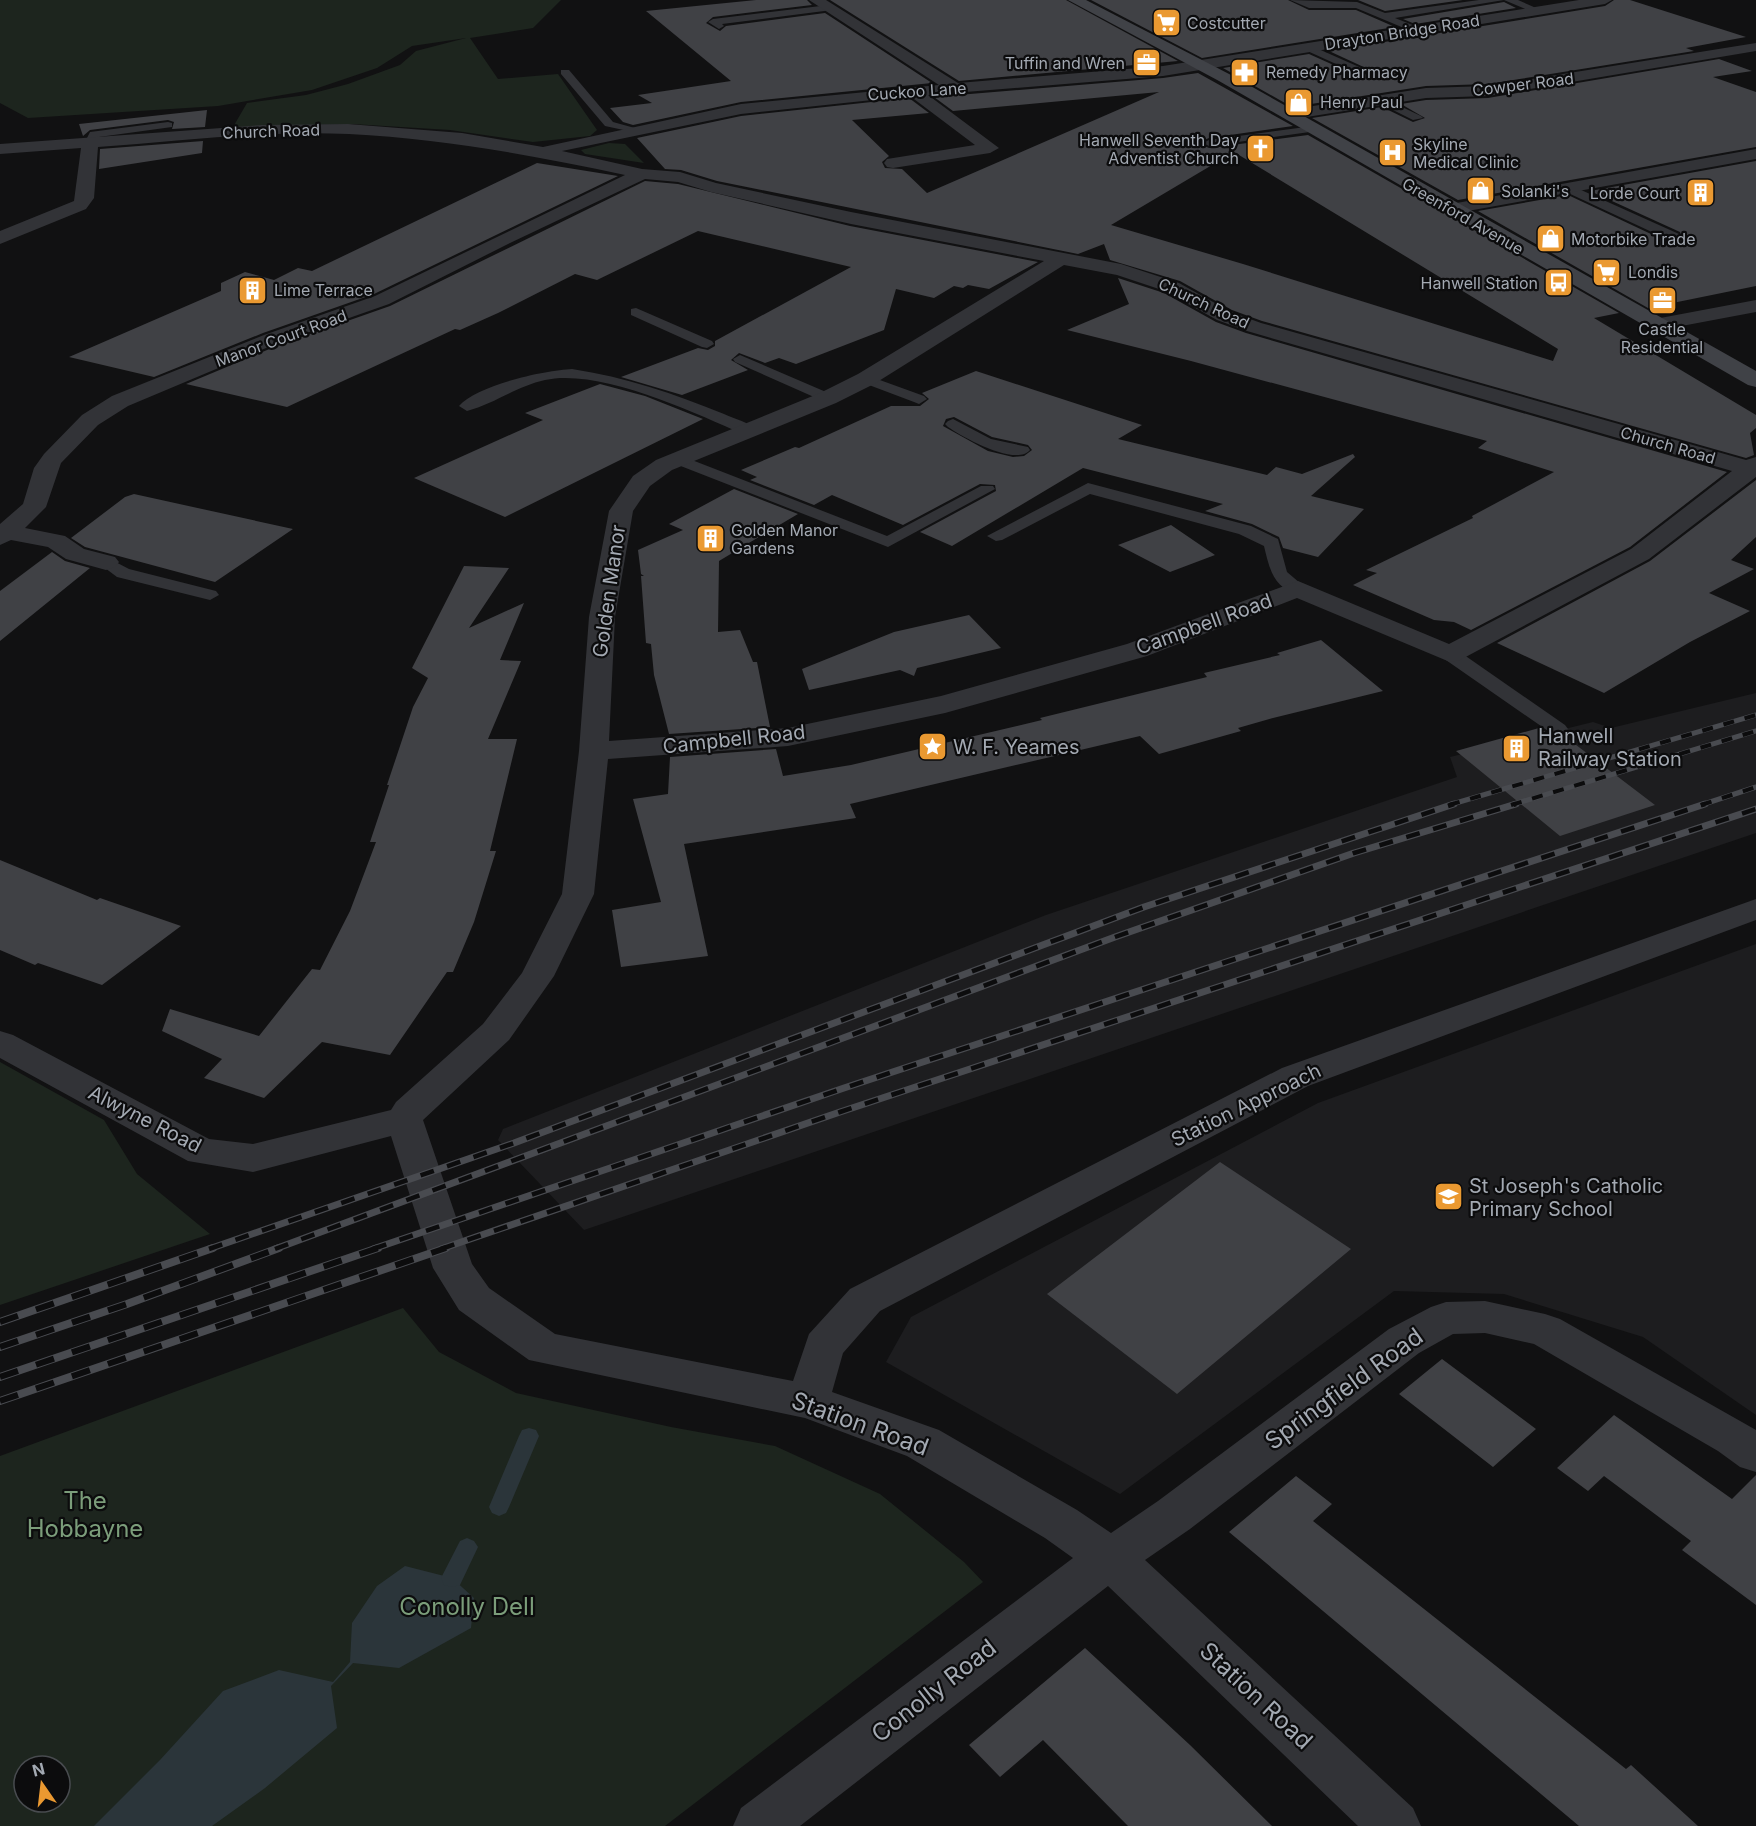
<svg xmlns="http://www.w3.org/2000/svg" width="1756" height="1826" viewBox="0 0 1756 1826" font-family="Inter,sans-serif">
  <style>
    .built { fill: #1d1d1f }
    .green { fill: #1d251e; fill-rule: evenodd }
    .water { fill: #2b353a }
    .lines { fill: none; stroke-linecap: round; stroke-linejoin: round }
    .stream { fill: #2b353a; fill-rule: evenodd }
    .building { fill: #404145; fill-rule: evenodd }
    .lane { fill: #323337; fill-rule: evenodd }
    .street { fill: #323337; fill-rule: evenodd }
    .secondary { fill: #404247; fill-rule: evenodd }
    .rail-far2-casing { stroke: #494b50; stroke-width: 5 }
    .rail-far1-casing { stroke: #494b50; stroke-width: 7 }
    .rail-casing { stroke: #494b50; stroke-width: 8 }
    .rail-far2 { stroke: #0c0c0d; stroke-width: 4; stroke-dasharray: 11; stroke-linecap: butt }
    .rail-far1 { stroke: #0c0c0d; stroke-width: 4.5; stroke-dasharray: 14; stroke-linecap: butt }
    .rail { stroke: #0c0c0d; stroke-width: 6; stroke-dasharray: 19; stroke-linecap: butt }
    .labels { text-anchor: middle; stroke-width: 4.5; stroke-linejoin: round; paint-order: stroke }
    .far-poi-label { font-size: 16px; fill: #a3a9b2; stroke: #0c0c0d; text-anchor: start }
    .far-street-label { font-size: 16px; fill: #a3a9b2; stroke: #0c0c0d }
    .street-label { font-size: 20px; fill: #a3a9b2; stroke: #0c0c0d }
    .poi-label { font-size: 20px; fill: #a3a9b2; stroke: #0c0c0d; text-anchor: start }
    .near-street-label { font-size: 24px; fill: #a3a9b2; stroke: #0c0c0d }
    .near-park-label { font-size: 24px; fill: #7b9d7a; stroke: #0c0c0d }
  </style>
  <rect width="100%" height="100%" fill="#111112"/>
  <path class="built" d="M1756,693V833L584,1230L498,1140L503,1129L1046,915L1457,777L1450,757L1593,722L1611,728Z
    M1756,944V1415L1643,1337L1504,1294L1394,1291L1120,1494L886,1362L911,1317L1318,1103Z"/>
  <path class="green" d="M0,0H561L533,28L470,38L498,79L558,74L597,130L590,136L533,142L450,130L352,124L233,127L247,103L306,95L348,84L400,65L416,51L466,38L412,46L377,68L312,90L218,106L28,118L0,103Z
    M609,143L625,144L644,163L585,154L581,150Z
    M0,1062L104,1120L137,1174L210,1234L0,1305Z
    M403,1308L439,1352L516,1393L671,1427L775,1446L880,1494L964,1562L983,1582L665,1826H0V1456ZM24,1766H60V1802H24Z"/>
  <path class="water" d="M405,1566L452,1578L474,1598L471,1628L399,1668L353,1663L331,1686L337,1728L265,1788L212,1826H94L160,1760L223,1691L279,1670L333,1682L350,1662L352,1623L377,1586Z"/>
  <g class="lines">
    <path class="stream" d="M529,1428L536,1430L539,1436L509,1507L506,1513L499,1516L492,1513L489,1507L519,1436L522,1430Z
      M467,1538L474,1541L478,1547L460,1585L452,1587L444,1585L441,1578L460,1541Z"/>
  </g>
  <path class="building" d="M756,0H807L812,5L713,17L706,23L720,31L726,26L825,13L932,83L741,102L633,125L623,122L610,108L652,103L638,95L731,81L646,11Z
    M830,0H1066L1178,61L959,81Z
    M1091,0H1288L1309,10H1356L1395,27L1202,58Z
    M1358,0H1463L1385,11Z
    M1614,0H1630L1746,37L1686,48L1694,51L1488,84L1426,86L1292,107L1223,68L1309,54L1358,76L1367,74L1368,69L1329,51L1605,6Z
    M1504,2L1516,8L1415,24L1403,19Z
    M1719,59L1752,71L1713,77L1756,92V147L1458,200L1312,118L1382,107L1413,122L1425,118L1401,104L1426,100L1488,98Z
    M1198,73L1293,126L1209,138L1202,141V145L1209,148L1308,135L1619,313L1594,318L1756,415V428L1750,433L1754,455L1746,458L1262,321L1232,310L1180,281L1110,260L1104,244L1078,254L717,181L681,170L665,169L637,138L741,116L909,98L929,113L852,120L889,156L882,162L885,168L902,169L927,193L1159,92L953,111L934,97L1163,78ZM1234,152L1558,349L1553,361L1243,264L1111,225Z
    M207,110L205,127L172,129L174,122L168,120L90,130L83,136L79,124Z
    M203,141L202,153L99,169L100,149Z
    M1756,161V286L1648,308L1478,211L1568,195L1668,242H1679L1682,238L1680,232L1590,191Z
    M537,163L618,176L374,294L263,333L154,377L69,357L221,291V283L245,272L274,280L298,268L312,271Z
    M645,181L678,184L850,226L1038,262L989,289L968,285L963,288L954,286L934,298L896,289L884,330L796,364L779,358L765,363L739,353L731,360L748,370L682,395L621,377L698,348L708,350L715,346V341L851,267L698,231L597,280L575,274L498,313L460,330L455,329L287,407L186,384L279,345L390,306Z
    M1118,278L1164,293L1216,322L1246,333L1727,472L1630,547L1471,630L1454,622L1434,620L1353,585L1377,573L1366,570L1473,518L1472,516L1554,472L1478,448L1487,441L1191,361L1067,330L1129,304Z
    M976,371L1142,425L1118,439L1267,475L1276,467L1302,474L1353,454L1355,457L1311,496L1364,509L1318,557L1283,548L1279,537L1252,524L1205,511L1223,504L1083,468L952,546L920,532L996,491L995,485L980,484L903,525L832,495L814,505L750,480L757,477L741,470L795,447L799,448L891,406H920L929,399L922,393ZM954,417L992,437L1028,445L1032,450L1024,456L1013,457L988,451L943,426L946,419Z
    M600,384L645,396L703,419L505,517L414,478L543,420L525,413Z
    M1756,480V537L1731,560L1754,569L1709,593L1750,611L1690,642L1604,693L1497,643L1650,561Z
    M734,489L798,514L737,550V553L734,552L719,561L718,632L740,630L753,662H757L770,727L669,734L654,675L651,644L646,643L641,576H644L641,574L638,550L683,530L669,524Z
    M134,494L293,529L215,582L85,547L71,538L125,497Z
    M1171,525L1215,555L1170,572L1118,545Z
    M52,552L65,561L90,568L0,641V591Z
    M464,566L509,568L469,628L524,603L500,660L521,661L488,739H517L490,851H496L474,922L453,972H447L390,1055L322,1042L264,1098L204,1078L222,1059L162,1031L170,1009L259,1036L312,969L320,970L350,911L376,842H370L389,785H387L413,707L428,678L412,668Z
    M969,615L1001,648L917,668L914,676L900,670L809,690L802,669L894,632Z
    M1321,640L1383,691L1273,718L1238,728L1241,731L1159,754L1140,736L850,804L856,818L684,844L708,956L621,967L612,910L661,902L633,799L668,794L670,757L776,749L783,776L851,765L1042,720L1040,718L1207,677L1204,673L1280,655L1277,653Z
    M1539,728L1550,735H1563L1655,805L1560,836L1456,751Z
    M0,860L97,900L100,898L181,926L102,985L38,963L35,965L0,950Z
    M1220,1162L1351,1249L1177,1394L1047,1294Z
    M1442,1359L1536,1429L1493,1467L1399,1394Z
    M1614,1415L1732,1499L1756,1475V1605L1682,1550L1691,1541L1604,1476L1588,1491L1557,1468Z
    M1296,1476L1332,1504L1313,1521L1626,1769L1631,1765L1698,1826H1579L1229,1532Z
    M1085,1648L1190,1745L1272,1826H1128L1043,1740L1000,1777L969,1745Z"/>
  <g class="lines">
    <path class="lane" d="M1290,0L1357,2L1385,13L1479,0H1504L1395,18L1420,28V32L1416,33L1356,8H1309Z
      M1504,0H1518L1543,11L1535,13Z
      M829,5L832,6V10L722,24L724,26L719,29L708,22L713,19Z
      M1307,44L1366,70L1367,72L1358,74L1303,49L1302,47Z
      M561,70H569L613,122L642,130V134L605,126L561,74Z
      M1381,97L1421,116L1423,118L1413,120L1377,102L1376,100Z
      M168,122L172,123V127L99,137L94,146L90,147L84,144L90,132Z
      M1313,126L1319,129L1317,131L1209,146L1203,143L1209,140Z
      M1570,185L1679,234L1680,237L1679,240H1669L1566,192V186Z
      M636,308L712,341L714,344L707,348L702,347L631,315V309Z
      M740,355L833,395L836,398L828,403L823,401L735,362L733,359Z
      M572,369C625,377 675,394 724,414C734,419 750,422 757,431L749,436L743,434C693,412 599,368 545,380C517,386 494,404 467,411L459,406C477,385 546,370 572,369Z
      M866,375L924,396L927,399L919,404L914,402L861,382L859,379Z
      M953,419L991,439L1028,447L1030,450C1016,467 962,437 948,427L945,424L948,421Z
      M679,455L887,536L981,486H993L995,489L888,547L673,463L671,460Z
      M1088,483L1251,526L1278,539L1287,572L1307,589L1298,594C1273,588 1269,567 1264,546L1239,534L1090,494L1002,540L996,541L987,536Z
      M106,557L129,569L216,591L219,595L210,600L117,577L97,562Z
      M1450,648L1457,650L1565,725L1568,729L1565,733H1551L1443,658L1441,654L1443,650Z"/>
    <path class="street" d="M809,0H826L958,83L1163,66L1579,0H1612L1605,4L1163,76L928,95L999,148L990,153L893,168L887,167L884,163L887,159L975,145L910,96L741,114L562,151L642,169L680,172L716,183L851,212L1121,264L1179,283L1231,312L1261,323L1746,460L1756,457V477L1649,559L1460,660L1450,662L1297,598L1147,656L945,713L788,746L608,759L594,894L554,976L509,1040L423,1120L472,1264L489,1288L555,1334L793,1381L809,1334L850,1289L1282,1068L1756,899V920L1308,1086L880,1311L843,1353L832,1392L939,1430L1077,1510L1111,1533L1158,1501L1389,1329L1431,1307L1446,1302L1485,1301L1545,1314L1560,1319L1756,1430V1472L1740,1467L1718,1451L1534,1344L1485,1333L1453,1334L1419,1353L1190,1529L1145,1560L1413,1808L1421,1826H1358L1108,1586L800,1826H733L741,1808L1073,1558L1045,1538L907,1456L805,1418L529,1360L459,1310L433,1268L391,1136L253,1172L188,1161L0,1058V1031L13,1035L209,1139L253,1144L391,1110L396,1102L483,1024L522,973L562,894L579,751L589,617L609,511L633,476L656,460L820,393L858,374L1044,261L851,224L711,192L678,182L645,179L510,243L389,304L278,343L128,406L98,425L61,463L46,507L25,528L65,536L84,549L115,557L119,562L115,567L106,570L66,559L48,547L11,540L0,545V524L23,504L34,468L44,454L82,415L112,396L264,335L375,296L625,175C533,155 443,139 349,134C266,130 181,141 98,147L94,198L86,209L0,244V231L74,201L81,148L0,154V144L262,125L348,124L462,133L543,147L741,104L939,85ZM1064,265L1117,275L1165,291L1217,320L1247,331L1732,471L1631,549L1449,644L1298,581L1127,644L941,696L788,728L609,741L615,617L633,511L650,486L672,470L836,403L874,384Z
      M1756,43V51L1488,96L1426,98L1288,120L1280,115L1288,110L1426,88L1488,86Z
      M1756,149V159L1451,214L1442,209L1451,204Z
      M1756,300V312L1655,331L1648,329L1645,325L1648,321L1655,319Z"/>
    <path class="secondary" d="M1068,0H1086L1231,75L1756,371V387L1748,385L1219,81Z"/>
    <defs>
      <path id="rail-far2" d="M1449,805L1756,715
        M1511,805L1756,731
        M1701,805L1756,787"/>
      <path id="rail-far1" d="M209,1249L514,1143L1144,907L1454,804
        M275,1249L1115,937L1354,853L1516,804
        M373,1249L844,1088L1705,804
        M441,1249L840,1112L1756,809"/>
      <path id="rail" d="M0,1322L213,1248
        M0,1347L127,1304L279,1248
        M0,1377L378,1248
        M0,1401L446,1248"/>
    </defs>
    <use href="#rail-far2" class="rail-far2-casing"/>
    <use href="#rail-far1" class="rail-far1-casing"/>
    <use href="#rail" class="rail-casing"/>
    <use href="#rail-far2" class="rail-far2"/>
    <use href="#rail-far1" class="rail-far1"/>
    <use href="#rail" class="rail"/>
  </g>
  <defs>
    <symbol id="supermarket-square" viewBox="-11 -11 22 22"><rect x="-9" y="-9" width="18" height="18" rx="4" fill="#ea9931" stroke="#0c0c0d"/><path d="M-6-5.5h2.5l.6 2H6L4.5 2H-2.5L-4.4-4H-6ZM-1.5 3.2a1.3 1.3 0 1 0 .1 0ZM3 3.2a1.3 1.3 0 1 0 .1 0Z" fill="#fff"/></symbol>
    <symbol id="office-square" viewBox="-11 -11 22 22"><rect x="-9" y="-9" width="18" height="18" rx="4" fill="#ea9931" stroke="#0c0c0d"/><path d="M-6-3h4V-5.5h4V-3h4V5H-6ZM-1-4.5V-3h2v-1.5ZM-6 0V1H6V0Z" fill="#fff"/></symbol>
    <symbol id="pharmacy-square" viewBox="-11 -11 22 22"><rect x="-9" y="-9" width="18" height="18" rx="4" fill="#ea9931" stroke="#0c0c0d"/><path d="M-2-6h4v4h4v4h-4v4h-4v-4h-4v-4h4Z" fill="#fff"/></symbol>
    <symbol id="shop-square" viewBox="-11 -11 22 22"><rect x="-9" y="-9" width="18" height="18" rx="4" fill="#ea9931" stroke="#0c0c0d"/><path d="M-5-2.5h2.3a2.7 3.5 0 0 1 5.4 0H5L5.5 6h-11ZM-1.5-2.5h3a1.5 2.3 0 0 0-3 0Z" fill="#fff"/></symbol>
    <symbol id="church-square" viewBox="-11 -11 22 22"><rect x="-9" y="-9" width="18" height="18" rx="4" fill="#ea9931" stroke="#0c0c0d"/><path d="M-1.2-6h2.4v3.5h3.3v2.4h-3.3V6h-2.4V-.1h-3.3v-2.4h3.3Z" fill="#fff"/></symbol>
    <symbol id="hospital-square" viewBox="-11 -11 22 22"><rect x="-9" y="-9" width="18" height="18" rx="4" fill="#ea9931" stroke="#0c0c0d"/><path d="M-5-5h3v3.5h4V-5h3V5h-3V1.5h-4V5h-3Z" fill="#fff"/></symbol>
    <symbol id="building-square" viewBox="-11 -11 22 22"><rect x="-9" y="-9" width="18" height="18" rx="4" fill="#ea9931" stroke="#0c0c0d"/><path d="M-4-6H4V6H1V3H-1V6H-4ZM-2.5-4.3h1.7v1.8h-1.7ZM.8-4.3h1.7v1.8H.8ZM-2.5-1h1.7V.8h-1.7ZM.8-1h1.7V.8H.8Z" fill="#fff"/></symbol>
    <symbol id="bus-square" viewBox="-11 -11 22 22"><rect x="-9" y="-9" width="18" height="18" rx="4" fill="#ea9931" stroke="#0c0c0d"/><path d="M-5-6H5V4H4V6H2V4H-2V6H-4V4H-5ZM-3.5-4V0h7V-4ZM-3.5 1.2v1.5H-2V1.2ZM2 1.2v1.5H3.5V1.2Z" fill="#fff"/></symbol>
    <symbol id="sight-square" viewBox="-11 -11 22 22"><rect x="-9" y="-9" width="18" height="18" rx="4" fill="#ea9931" stroke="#0c0c0d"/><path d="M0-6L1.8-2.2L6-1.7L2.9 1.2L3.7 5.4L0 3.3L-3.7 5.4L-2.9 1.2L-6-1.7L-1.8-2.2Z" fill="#fff"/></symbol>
    <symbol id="school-square" viewBox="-11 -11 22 22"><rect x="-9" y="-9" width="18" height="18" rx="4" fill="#ea9931" stroke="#0c0c0d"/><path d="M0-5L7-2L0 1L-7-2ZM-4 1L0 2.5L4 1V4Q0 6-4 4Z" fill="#fff"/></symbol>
  </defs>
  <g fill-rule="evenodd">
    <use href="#supermarket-square" x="1150" y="6" width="33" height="33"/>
    <use href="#office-square" x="1130" y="46" width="33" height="33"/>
    <use href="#pharmacy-square" x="1228" y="56" width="33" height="33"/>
    <use href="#shop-square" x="1282" y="86" width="33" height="33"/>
    <use href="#church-square" x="1244" y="132" width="33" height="33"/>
    <use href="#hospital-square" x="1376" y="136" width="33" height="33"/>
    <use href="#shop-square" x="1464" y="174" width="33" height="33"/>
    <use href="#building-square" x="1684" y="176" width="33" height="33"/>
    <use href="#shop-square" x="1534" y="222" width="33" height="33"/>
    <use href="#supermarket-square" x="1590" y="256" width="33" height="33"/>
    <use href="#bus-square" x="1542" y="266" width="33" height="33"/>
    <use href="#building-square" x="236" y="274" width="33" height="33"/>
    <use href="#office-square" x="1646" y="284" width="33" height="33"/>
    <use href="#building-square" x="694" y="522" width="33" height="33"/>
    <use href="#sight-square" x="916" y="730" width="33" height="33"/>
    <use href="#building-square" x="1500" y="732" width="33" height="33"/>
    <use href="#school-square" x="1432" y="1180" width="33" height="33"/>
  </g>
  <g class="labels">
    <g class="far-poi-label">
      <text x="1187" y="29">Costcutter</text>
      <text x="1125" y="69" text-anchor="end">Tuffin and Wren</text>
      <text x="1266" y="78">Remedy Pharmacy</text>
      <text x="1320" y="108">Henry Paul</text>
      <text x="1239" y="146" text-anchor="end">Hanwell Seventh Day<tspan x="1239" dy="18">Adventist Church</tspan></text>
      <text x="1413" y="150">Skyline<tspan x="1413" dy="18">Medical Clinic</tspan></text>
      <text x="1501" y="197">Solanki's</text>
      <text x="1680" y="199" text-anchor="end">Lorde Court</text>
      <text x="1571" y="245">Motorbike Trade</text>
      <text x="1628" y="278">Londis</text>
      <text x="1538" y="289" text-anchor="end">Hanwell Station</text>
      <text x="274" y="296">Lime Terrace</text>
      <text x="1662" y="335" text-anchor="middle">Castle<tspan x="1662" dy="18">Residential</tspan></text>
      <text x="731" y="536">Golden Manor<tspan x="731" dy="18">Gardens</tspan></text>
    </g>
    <g class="far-street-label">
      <text transform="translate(1402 32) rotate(-9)" y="6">Drayton Bridge Road</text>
      <text transform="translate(1523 84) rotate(-7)" y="6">Cowper Road</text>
      <text transform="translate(917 91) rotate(-4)" y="6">Cuckoo Lane</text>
      <text transform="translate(271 131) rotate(-2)" y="6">Church Road</text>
      <text transform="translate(1463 216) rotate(30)" y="6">Greenford Avenue</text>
      <text transform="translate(1204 303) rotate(25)" y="6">Church Road</text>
      <text transform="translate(281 338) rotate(-20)" y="6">Manor Court Road</text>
      <text transform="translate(1668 445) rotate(16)" y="6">Church Road</text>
    </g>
    <g class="street-label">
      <text transform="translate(609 591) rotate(-82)" y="7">Golden Manor</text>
      <text transform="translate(1204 624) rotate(-20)" y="7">Campbell Road</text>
      <text transform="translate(734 739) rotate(-6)" y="7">Campbell Road</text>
      <text transform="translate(1246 1105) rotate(-26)" y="7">Station Approach</text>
      <text transform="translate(145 1119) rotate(27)" y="7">Alwyne Road</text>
    </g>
    <g class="poi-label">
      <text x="1538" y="743">Hanwell<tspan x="1538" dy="23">Railway Station</tspan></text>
      <text x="953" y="754">W. F. Yeames</text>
      <text x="1469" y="1193">St Joseph's Catholic<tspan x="1469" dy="23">Primary School</tspan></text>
    </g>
    <g class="near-street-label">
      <text transform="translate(1344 1389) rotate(-36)" y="8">Springfield Road</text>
      <text transform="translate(860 1424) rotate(20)" y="8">Station Road</text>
      <text transform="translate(934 1691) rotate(-38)" y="8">Conolly Road</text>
      <text transform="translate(1256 1696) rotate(43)" y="8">Station Road</text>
    </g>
    <g class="near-park-label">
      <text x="85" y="1509">The<tspan x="85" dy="28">Hobbayne</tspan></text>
      <text x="467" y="1615">Conolly Dell</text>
    </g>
  </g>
  <g transform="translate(42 1784) rotate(346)"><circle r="28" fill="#0c0c0d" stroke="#484b4f" stroke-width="1.5"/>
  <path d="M0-4.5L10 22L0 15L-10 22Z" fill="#ea9931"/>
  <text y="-9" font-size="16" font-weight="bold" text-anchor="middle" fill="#a3a9b2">N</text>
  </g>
</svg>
